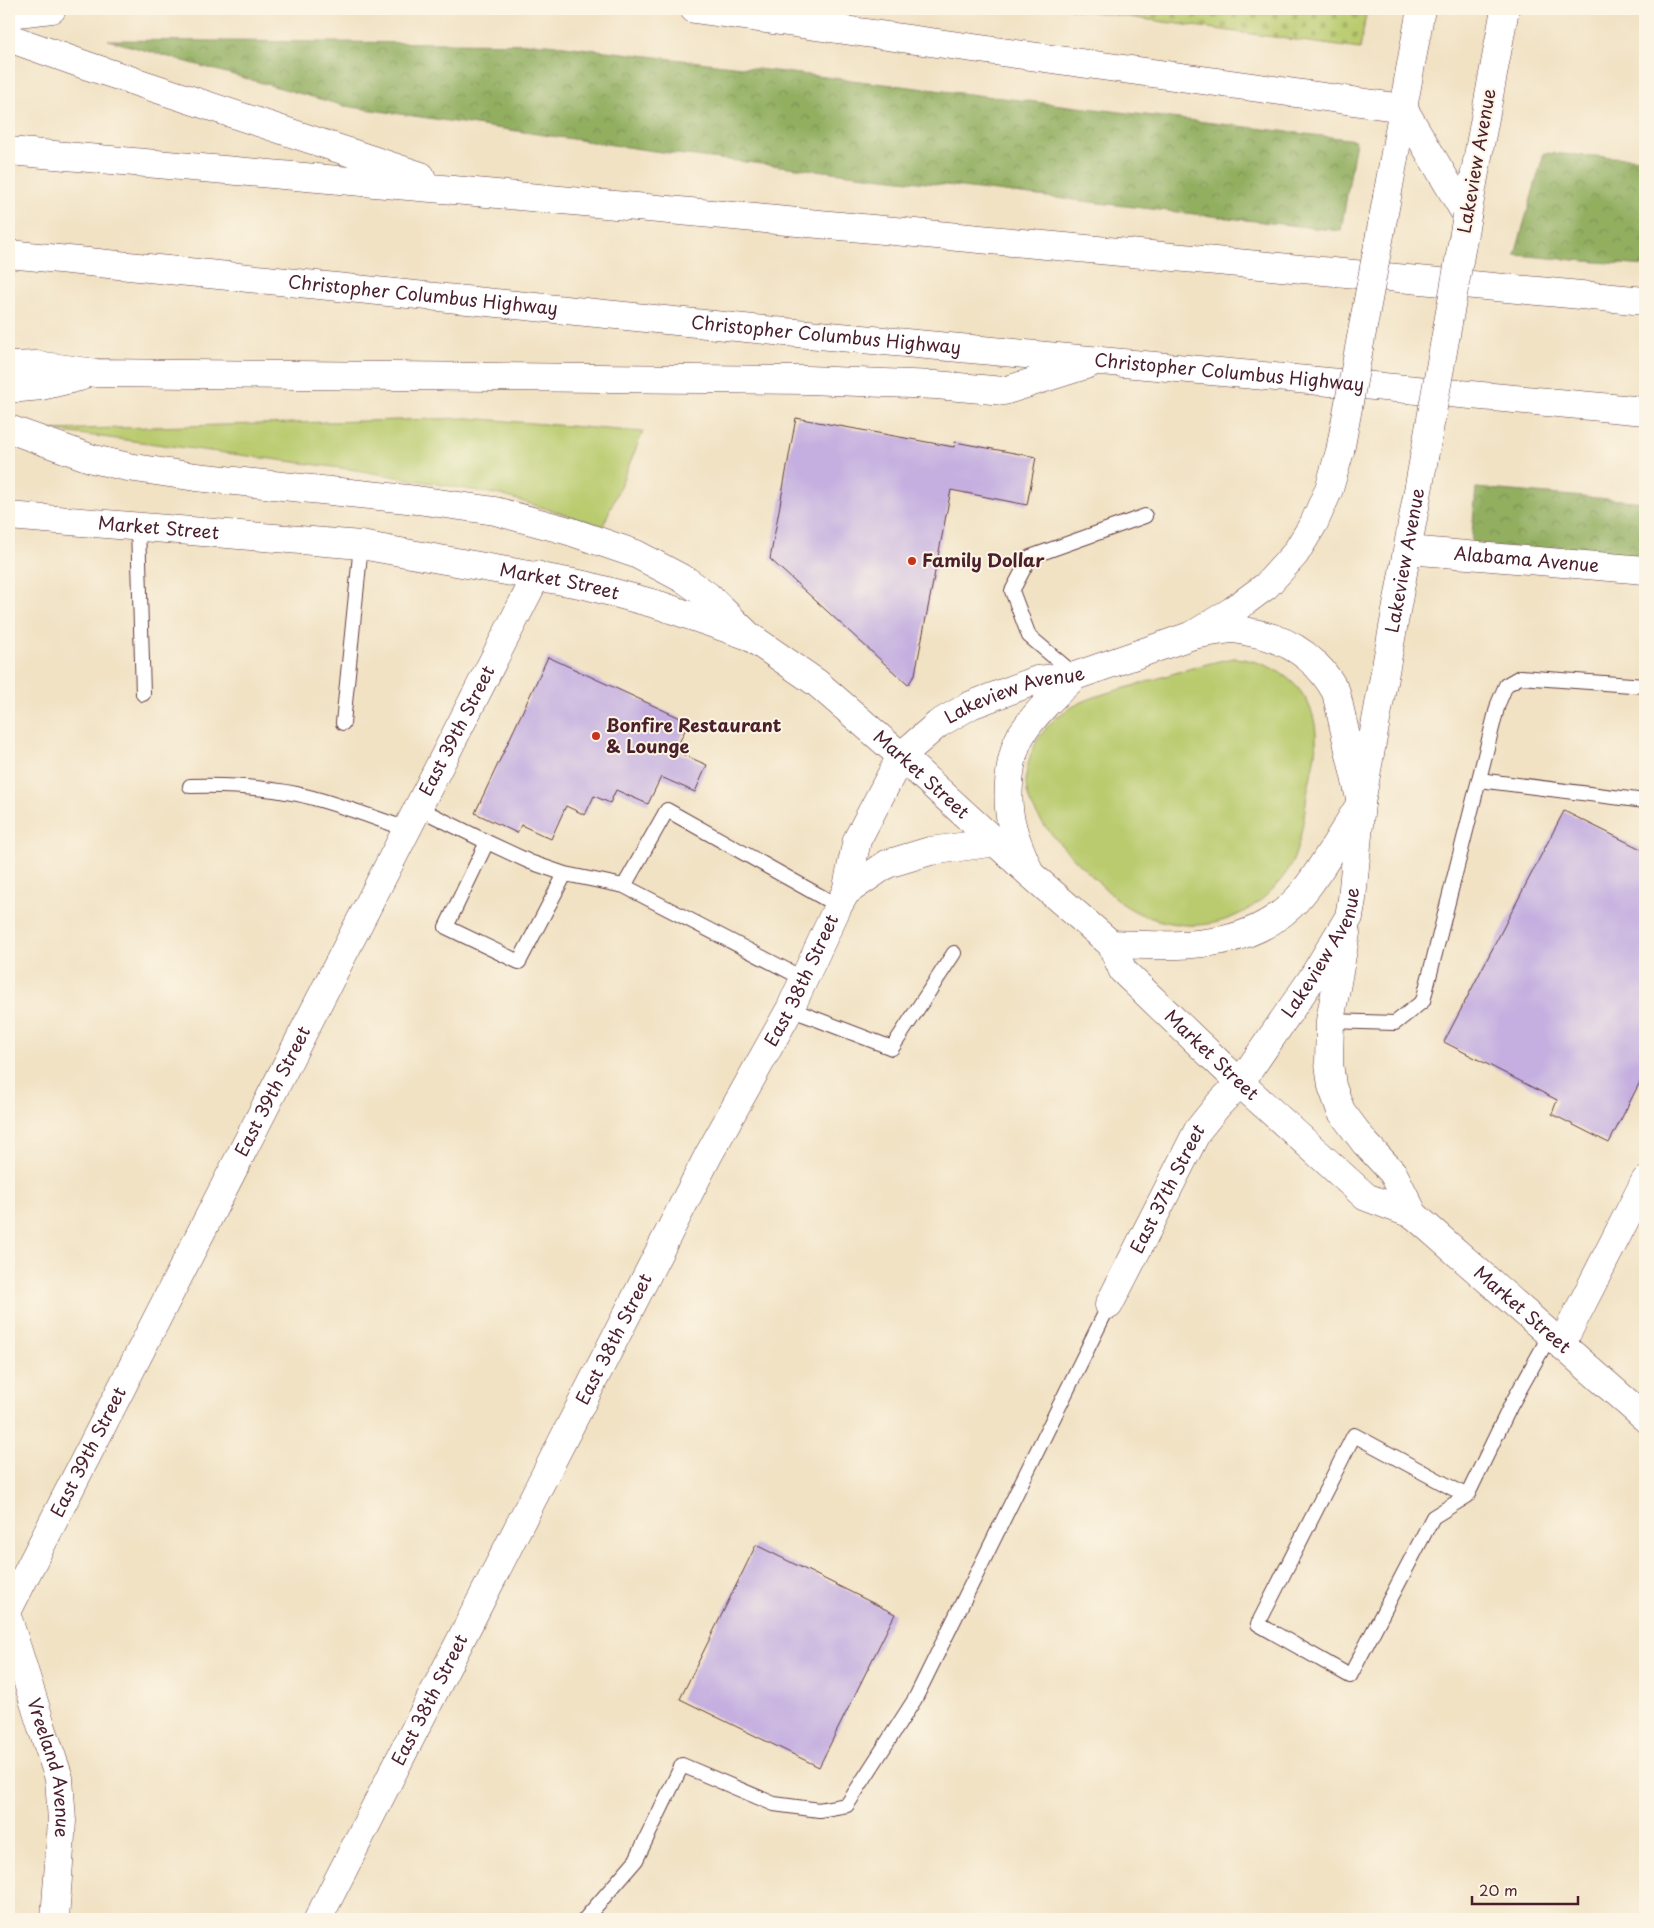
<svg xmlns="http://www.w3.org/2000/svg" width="1654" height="1928" viewBox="0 0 1654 1928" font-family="'Playpen Sans',sans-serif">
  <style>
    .grass { fill: #b9cb6e; stroke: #82754c }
    .forest { fill: url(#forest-crowns); stroke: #6e6746 }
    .cemetery { fill: url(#cemetery-stones); stroke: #82754c }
    .building { fill: #c4afe0 }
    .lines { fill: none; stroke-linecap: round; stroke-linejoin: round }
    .lane-casing { stroke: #633c42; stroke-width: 16 }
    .street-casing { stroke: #633c42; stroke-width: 29 }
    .secondary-casing { stroke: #633c42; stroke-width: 29 }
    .highway-casing { stroke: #633c42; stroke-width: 29 }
    .lane { stroke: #fff; stroke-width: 14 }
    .street { stroke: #fff; stroke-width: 28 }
    .secondary { stroke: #fff; stroke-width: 28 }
    .highway { stroke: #fff; stroke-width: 28 }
    .secondary-bridge-casing { stroke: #633c42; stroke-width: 29; stroke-linecap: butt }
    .secondary-bridge { stroke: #fff; stroke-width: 28 }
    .poi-dot { fill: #c8321e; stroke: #fcf5e5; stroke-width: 2 }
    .labels { text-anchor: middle; stroke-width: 4; stroke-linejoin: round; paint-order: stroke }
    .street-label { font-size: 18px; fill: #4a1f2b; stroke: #fcf5e5 }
    .poi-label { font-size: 18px; font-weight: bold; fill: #4a1f2b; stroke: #fcf5e5; text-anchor: start }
  </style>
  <defs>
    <pattern id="forest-crowns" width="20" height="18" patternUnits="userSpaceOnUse" patternTransform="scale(1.25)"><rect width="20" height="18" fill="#92af61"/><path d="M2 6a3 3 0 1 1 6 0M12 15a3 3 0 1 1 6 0" fill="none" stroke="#798e50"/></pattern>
    <pattern id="cemetery-stones" width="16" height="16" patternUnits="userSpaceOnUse" patternTransform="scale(1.25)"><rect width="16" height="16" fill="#b9cb6e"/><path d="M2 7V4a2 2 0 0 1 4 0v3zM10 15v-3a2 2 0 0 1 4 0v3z" fill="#a1ae5f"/></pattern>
  </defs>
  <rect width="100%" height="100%" fill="#fcf5e5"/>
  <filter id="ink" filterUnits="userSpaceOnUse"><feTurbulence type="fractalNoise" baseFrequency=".02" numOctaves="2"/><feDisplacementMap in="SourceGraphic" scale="10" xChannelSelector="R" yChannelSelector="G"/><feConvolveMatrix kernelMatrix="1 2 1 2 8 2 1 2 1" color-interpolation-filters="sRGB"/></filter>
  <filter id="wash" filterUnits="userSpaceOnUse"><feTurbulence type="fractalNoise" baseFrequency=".0096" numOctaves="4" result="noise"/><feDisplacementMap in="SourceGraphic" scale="20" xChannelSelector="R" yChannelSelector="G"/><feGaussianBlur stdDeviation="1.12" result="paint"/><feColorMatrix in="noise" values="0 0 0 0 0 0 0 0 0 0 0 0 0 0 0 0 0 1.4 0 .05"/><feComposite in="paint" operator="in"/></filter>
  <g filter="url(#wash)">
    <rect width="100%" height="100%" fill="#f1e2c4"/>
    <path class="grass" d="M469,418L643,432L603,526L501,495L356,470L48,430Z
      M1234,658C1280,661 1319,694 1316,743C1315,760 1310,778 1307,795C1304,817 1301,842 1292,863C1286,875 1277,885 1268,894C1242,918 1211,929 1176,924C1152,920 1130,912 1113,896C1089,873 1036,826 1028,796C1019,764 1040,726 1067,710C1087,697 1114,691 1137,685C1169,675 1201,664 1234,658Z"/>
    <path class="forest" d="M108,40L547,44L1356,140L1341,231L668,153L345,106Z
      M1544,153L1645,159V266L1515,255Z
      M1476,488L1645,502V559L1471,545Z"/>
    <path class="cemetery" d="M1070,9H1367L1360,49Z"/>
    <g id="blocks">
      <path class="building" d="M796,418L954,447L955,442L1036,457L1027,505L951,490L915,674L908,685L770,559Z
        M548,657L689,722L675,751L707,765L695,792L661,777L648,804L616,790L610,803L594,796L585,815L566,806L551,839L521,825L517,833L475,813Z
        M1564,811L1645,851V1072L1609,1143L1552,1114L1557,1100L1444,1042Z
        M756,1545L895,1614L819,1767L680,1699Z"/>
    </g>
  </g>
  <g filter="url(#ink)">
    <use href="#blocks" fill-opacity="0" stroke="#633c42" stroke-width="1"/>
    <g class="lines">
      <defs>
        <path id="lane" d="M138,527L143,694
          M1075,675L1029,636L1012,591L1030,557L1145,516
          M343,723L361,545
          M1479,780L1645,801
          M190,786C225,785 262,787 297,794C334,802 371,817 407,829
          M418,808L487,842L446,927L519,962L565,874
          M487,842L530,862L565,874L624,886
          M804,979L624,886L667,810L838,906
          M790,1009L892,1048L954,953
          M1330,1021L1395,1023L1423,1001L1498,704L1506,685L1520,677L1645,686
          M1467,1496L1354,1435L1258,1624L1350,1676L1433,1517L1467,1496L1511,1405L1550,1335
          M585,1919L636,1860L682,1765L774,1804L819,1810L847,1805L915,1699L1109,1305"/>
        <g id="street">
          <path id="s1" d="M1408,550L1645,570"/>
          <path id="s2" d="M1109,1305L1198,1130L1219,1104L1240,1083"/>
          <path d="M1561,1345L1645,1181"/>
          <path id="s3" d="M9,1608L537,575"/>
          <path id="s4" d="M318,1919L709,1154L790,1009L838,906L846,892L857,840L901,756"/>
        </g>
        <g id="secondary">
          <path d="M1387,197L1421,9"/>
          <path d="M1467,216L1505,9"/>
          <path id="s5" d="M9,516L361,545L585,585L659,605L749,636L817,683L901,756L1029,873L1111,944L1123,971L1240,1083L1366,1197L1414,1215L1645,1418"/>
          <path id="s6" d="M901,756L938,724L971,705L1037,680L1075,676L1193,635L1232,611L1266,586L1295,554L1314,523L1329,489L1340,451"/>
          <path d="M1028,868C1022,854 1015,839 1012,825C1005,801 1009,756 1021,735C1036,712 1056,694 1075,676"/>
          <path d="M846,892L887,864L930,851L997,842"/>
          <path d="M1346,933L1330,1021L1329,1063L1332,1086L1341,1111L1365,1143L1393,1173L1414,1215"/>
          <path d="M1111,944C1180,946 1257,953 1305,890C1326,863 1343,831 1361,803L1336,692C1318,659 1290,640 1254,633C1247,632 1239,629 1232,629C1219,630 1206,633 1193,635"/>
          <path id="s7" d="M1240,1083L1311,980L1349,917L1352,899L1361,803L1424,458"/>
          <path id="s8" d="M9,1622L42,1728L59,1778L62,1821L55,1919"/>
        </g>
        <g id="highway">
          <path d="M694,9L1403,108L1467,216"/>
          <path d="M9,14L52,9"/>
          <path d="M9,38L85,65L421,176"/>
          <path d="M9,151L465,191L1645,301"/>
          <path id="s9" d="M9,254L775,331L1645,411"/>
          <path d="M9,366L36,365L96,373L807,380L936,385L1004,391L1089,364"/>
          <path d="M9,389L42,386L80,377"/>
          <path d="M9,429L93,459L128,467L196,477L417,500L495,511L569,531L636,554L687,581L708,596L749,636"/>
        </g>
      </defs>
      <use href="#lane" class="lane-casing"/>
      <use href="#street" class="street-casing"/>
      <use href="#secondary" class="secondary-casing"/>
      <use href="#highway" class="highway-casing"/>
      <use href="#lane" class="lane"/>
      <use href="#street" class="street"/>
      <use href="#secondary" class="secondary"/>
      <use href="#highway" class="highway"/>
      <defs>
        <path id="secondary-bridge" d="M1340,451L1387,197
          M1424,458L1467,216"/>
      </defs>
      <use href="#secondary-bridge" class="secondary-bridge-casing"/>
      <use href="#secondary-bridge" class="secondary-bridge"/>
    </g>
  </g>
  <g class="poi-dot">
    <circle cx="912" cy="561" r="5"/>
    <circle cx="596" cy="736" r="5"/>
  </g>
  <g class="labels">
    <g class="street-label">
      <text transform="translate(1477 161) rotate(-80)" y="6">Lakeview Avenue</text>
      <text dy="6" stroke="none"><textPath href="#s9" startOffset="416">Christopher Columbus Highway</textPath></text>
      <text dy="6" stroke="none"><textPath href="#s9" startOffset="821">Christopher Columbus Highway</textPath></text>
      <text dy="6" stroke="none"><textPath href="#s9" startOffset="1226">Christopher Columbus Highway</textPath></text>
      <text dy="6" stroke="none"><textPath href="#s5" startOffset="150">Market Street</textPath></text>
      <text dy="6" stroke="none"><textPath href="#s7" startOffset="560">Lakeview Avenue</textPath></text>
      <text dy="6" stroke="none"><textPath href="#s1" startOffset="119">Alabama Avenue</textPath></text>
      <text dy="6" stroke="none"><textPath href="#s5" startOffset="555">Market Street</textPath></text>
      <text dy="6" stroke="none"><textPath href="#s6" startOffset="132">Lakeview Avenue</textPath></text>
      <text dy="6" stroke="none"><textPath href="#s3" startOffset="985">East 39th Street</textPath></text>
      <text dy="6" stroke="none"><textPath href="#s5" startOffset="974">Market Street</textPath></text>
      <text dy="6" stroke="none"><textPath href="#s7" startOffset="155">Lakeview Avenue</textPath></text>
      <text dy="6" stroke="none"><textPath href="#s4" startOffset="1056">East 38th Street</textPath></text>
      <text dy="6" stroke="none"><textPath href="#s5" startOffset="1380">Market Street</textPath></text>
      <text dy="6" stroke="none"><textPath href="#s3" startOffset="580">East 39th Street</textPath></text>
      <text dy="6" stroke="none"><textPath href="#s2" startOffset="130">East 37th Street</textPath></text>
      <text dy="6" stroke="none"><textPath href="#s5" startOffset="1785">Market Street</textPath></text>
      <text dy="6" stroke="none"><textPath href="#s4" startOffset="651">East 38th Street</textPath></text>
      <text dy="6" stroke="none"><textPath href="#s3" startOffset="175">East 39th Street</textPath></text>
      <text dy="6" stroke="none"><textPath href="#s4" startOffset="246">East 38th Street</textPath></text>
      <text dy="6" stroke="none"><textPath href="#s8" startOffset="152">Vreeland Avenue</textPath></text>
    </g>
    <g class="poi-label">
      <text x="922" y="567">Family Dollar</text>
      <text x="606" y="732">Bonfire Restaurant<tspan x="606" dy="21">&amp; Lounge</tspan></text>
    </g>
  </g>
  <rect width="1654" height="1928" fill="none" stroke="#fcf5e5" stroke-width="30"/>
  <path d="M1472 1896v8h106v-8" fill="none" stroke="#4a1f2b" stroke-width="2.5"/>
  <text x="1479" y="1896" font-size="15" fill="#4a1f2b" stroke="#fcf5e5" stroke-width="4" paint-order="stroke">20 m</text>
</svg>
